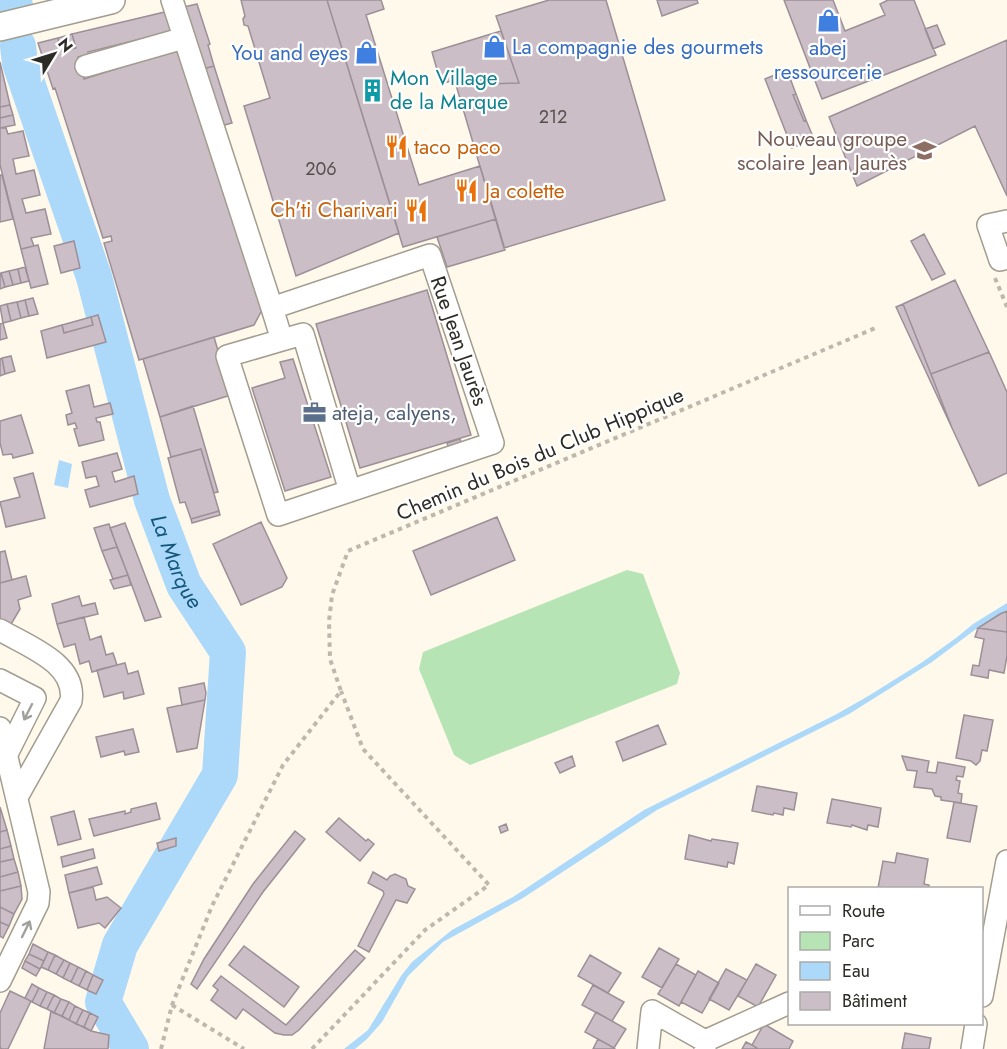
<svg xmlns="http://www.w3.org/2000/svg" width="1007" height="1049" viewBox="0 0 1007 1049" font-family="Jost,sans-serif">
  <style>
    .green { fill: #b7e4b5 }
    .water { fill: #acd9f9 }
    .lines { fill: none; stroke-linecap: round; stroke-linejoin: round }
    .river { stroke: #acd9f9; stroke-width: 36 }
    .building { fill: #ccbec6; stroke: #9c8f97; stroke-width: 1.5 }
    .minor-casing { stroke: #a29d90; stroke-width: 24 }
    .major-casing { stroke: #a29d90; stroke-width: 30 }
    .path { stroke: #bdb8ad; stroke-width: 4; stroke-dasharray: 4.5 4.5; stroke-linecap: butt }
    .minor { stroke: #fff; stroke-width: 21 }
    .major { stroke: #fff; stroke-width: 27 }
    .oneway { stroke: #a0a09d }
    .labels { text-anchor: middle; stroke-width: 4.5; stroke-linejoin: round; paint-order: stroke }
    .number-label { font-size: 18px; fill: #55504d }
    .shop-label { font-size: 21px; fill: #366cbe; stroke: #fff; text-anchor: start }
    .culture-label { font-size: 21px; fill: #0d838f; stroke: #fff; text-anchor: start }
    .education-label { font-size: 21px; fill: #785e54; stroke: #fff; text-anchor: end }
    .food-label { font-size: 21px; fill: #c56008; stroke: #fff; text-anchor: start }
    .street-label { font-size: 21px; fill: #2d2b25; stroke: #fff }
    .service-label { font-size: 21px; fill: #4e5e75; stroke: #fff; text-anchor: start }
    .water-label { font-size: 22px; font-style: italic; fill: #13567c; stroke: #fff }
  </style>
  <rect width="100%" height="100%" fill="#fff9eb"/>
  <path class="green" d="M627,570L643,574L680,673L677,684L470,765L454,755L419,669L423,652Z"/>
  <path class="water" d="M59,460L72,464L68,488L54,485Z
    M1007,603V610L976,629L932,662L849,714L657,810L523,898L443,942L408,976L382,1022L367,1039L355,1049H344L368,1030L401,976L412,962L452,930L513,897L644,810L835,715L870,695L921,663L956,638L973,624Z"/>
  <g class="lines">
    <g class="river">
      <path d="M14,0L15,6"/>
      <path id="s1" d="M18,46L20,63L94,277L152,500L184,585L228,652L220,775L120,945L103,1002L131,1049"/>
    </g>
  </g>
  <path class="building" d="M241,0H327L399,233L296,276L244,106L270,98L248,26L244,25L243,19L245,16Z
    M327,0H381L384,9L366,15L419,185L480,166L496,219L403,247Z
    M549,0H606L665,200L504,248L456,85L519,83L496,16Z
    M657,0H697L698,3L662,16Z
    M784,0H833L845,31L885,15L880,4L888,0H914L936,55L822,99Z
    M197,4L210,44L208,45L214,66L203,69L184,7Z
    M169,11L173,31L88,52V55L78,57L84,79L176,50L183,53L262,310L254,325L139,360L104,243L112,241L111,236L103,238L55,88L53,89L38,43L58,38L59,44L65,43L67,50L76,48L72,34Z
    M937,25L945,44L933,49L925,29Z
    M501,31L519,83L456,85L454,80L441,84L432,52Z
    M72,34L76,48L67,50L65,43L59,44L58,38Z
    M1007,40V196L975,126L857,186L829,117Z
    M0,62L10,105L0,107Z
    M214,66L232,123L221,126L203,69Z
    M787,70L796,94L793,95L804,121L806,120L814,139L792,148L765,79Z
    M796,94L806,120L804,121L793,95Z
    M10,105L13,115L0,118V107Z
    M13,115L15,125L0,128V118Z
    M0,128H6L8,134L23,131L29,156L13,159L16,174L34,170L40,195L22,199L26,213L45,209L51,234L31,238L34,246L21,249L0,165Z
    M0,175H2L13,219L0,222Z
    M496,219L505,250L447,267L437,237Z
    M924,234L945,274L932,280L911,241Z
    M74,241L80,268L61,273L54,246Z
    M38,245L48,284L31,288L21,249Z
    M25,267L29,281L21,283L18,269Z
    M18,269L21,283L13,285L9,271Z
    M9,271L13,285L5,287L1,273Z
    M1,273L5,287L0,289V274Z
    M955,280L989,352L931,374L903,304Z
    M427,290L471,435L360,468L316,324Z
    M33,298L38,314L29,316L25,300Z
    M25,300L29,316L21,318L17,302Z
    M17,302L21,318L11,321L7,304Z
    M7,304L11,321L3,323L0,306Z
    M903,304L931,374L952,428L896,307Z
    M98,315L106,342L47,358L41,331L62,325L64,333L93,325L91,317Z
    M91,317L93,325L64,333L62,325Z
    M3,323L7,338L0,340V324Z
    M214,337L231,395L160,417L143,359Z
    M989,352L1007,392V473L979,486L952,428L931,374Z
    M11,356L15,371L5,374L2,358Z
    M2,358L5,374L0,376V359Z
    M293,359L331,477L285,491L252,388L285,378L280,362Z
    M89,385L94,407L110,403L113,414L96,418L97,422H100L104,440L79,446L74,429L77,428L75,423L68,425L66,415L72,413L66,391Z
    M193,406L218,492L214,493L201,449L171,457L160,417Z
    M21,415L33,453L13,458L12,454L3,455L0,443V421Z
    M460,439L463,448L450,452L447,443Z
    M201,449L219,511L191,519L185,502L180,503L168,458Z
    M117,453L122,469L112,472L115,482L134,476L138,494L90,507L85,490L99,486L96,476L86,478L82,462Z
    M33,473L45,518L6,527L0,502L20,497L14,478Z
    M219,511L220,515L192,523L191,519Z
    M497,517L515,560L431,595L413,551Z
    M261,522L287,578L282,587L241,605L213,544Z
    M125,523L161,617L145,621L128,575L110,528Z
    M109,524L117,547L102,551L94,528Z
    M117,547L128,575L113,579L102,551Z
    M5,551L12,580L0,583V552Z
    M128,575L131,585L114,589L110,580Z
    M26,576L31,596L18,600L20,609L10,626L0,620V583Z
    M79,596L82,606L95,603L98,614L57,624L52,604Z
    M1007,611V632L978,628L1000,614Z
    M84,617L90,640L101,636L106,655L113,653L117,665L92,672L89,661L80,664L75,644L64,647L57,624Z
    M978,628L1007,632V656L1004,673L989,670L988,678L971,675L973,665L979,666L984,639L975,637Z
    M125,663L128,674L138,671L144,694L124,699L123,692L104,697L97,670Z
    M204,683L206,693L205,700L182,705L179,688Z
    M205,700L197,748L177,752L167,708Z
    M964,715L993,720L987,751L982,750L980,761L976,765L971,761L956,758Z
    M658,725L666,744L623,761L616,742Z
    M133,729L139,752L125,755L124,751L101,757L96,737Z
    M572,756L575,766L560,773L555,763Z
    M902,756L929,761L927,772L936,773L938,762L965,767L963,777L957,776L956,780L960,781L958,793L962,794L961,803L941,800V797L935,796L932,789L914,787L917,771L907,770Z
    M757,786L797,793L794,810L784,808L783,815L774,813L773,815L752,811Z
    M832,799L881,808L878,827L868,825L867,830L852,825L851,827L827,823Z
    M954,802L977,806L970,842L947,838Z
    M156,803L160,819L94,836L89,819L125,811V814L131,812V809Z
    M0,807L7,830L0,832Z
    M74,811L81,839L58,845L51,817Z
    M339,818L366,841L368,839L374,844L360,861L326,832Z
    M506,824L508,830L501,833L499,827Z
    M7,830L11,846L0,849V832Z
    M295,831L305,839L263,892L197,989L191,984L204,959L253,884Z
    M689,835L711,841L712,839L738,843L734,864L728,862L727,867L685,859Z
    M176,838V846L159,851L157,843Z
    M11,846L14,859L0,862V849Z
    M93,849L95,858L63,867L61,857Z
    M897,853L928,859L924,884L929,885V888H878L883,861L895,863Z
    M14,859L18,872L0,877V862Z
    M97,867L102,884L69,893L65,875Z
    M18,872L21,886L0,891V877Z
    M373,872L387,880L390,876L395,874L406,879L408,886L415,889L407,903L396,900L369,952L358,946L384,894L383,891L368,883Z
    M21,886L22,899L14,914L0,907V891Z
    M93,887L96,900L107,897L121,908L105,928L99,923L78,928L69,893Z
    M0,907L14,914L9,926L0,922Z
    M0,922L9,926L3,938L0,936Z
    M33,944L48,952L44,961L29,954Z
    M244,946L299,987L284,1007L229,965Z
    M659,948L679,959L662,988L642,977Z
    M355,950L365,958L299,1030L292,1035H284L275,1033L243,1009L236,1019L211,1000L218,990L213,986L221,976L286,1025Z
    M48,952L55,955L48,970L41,967Z
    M29,954L44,961L40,969L25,961Z
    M55,955L64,960L56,974L48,970Z
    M590,955L621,973L608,993L578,976Z
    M64,960L70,963L63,978L56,974Z
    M25,961L40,969L36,976L22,968Z
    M70,963L78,967L71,982L63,978Z
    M676,964L696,975L679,1006L658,994Z
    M756,964L776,975L758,1007L738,996Z
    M78,967L86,971L79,986L71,982Z
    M726,969L747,980L729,1010L709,999Z
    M86,971L93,975L87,990L79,986Z
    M698,971L719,983L702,1013L681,1002Z
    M93,975L103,980L96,994L87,990Z
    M32,984L39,988L32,1002L25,998Z
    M593,985L624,1002L612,1021L582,1005Z
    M39,988L47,992L40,1006L32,1002Z
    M10,991L31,1001L8,1049H2L0,1048V1013Z
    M47,992L54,995L47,1009L40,1006Z
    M54,995L61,999L54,1013L47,1009Z
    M61,999L69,1002L62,1016L54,1013Z
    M69,1002L75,1006L69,1020L62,1016Z
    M75,1006L83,1010L76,1024L69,1020Z
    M83,1010L90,1013L84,1027L76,1024Z
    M51,1011L91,1031L109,1035L108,1049H44Z
    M596,1012L626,1029L614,1048L585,1032Z
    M90,1013L98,1017L91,1031L84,1027Z
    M764,1024L793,1041L789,1049H758L752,1045Z
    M905,1033L931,1038L929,1049H902Z
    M598,1039L614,1048L615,1049H593Z
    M746,1042L752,1045L758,1049H742Z"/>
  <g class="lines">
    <defs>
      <path id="minor" d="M172,0L272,308L282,340L227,356L278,515L493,443L430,255L272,308
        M86,66L184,38
        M1007,221L988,225L1000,260L1007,258
        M282,340L303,334L350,491
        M0,630C27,646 77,663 71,701L17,797
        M0,680L35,698L7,754L2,751
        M0,728L39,892L38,903L0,981
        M982,996L1007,861
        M705,1041L789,1003
        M648,1049L652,1011L705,1041V1049
        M972,1049L976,1024"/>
      <path id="major" d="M0,27L111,0"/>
    </defs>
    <use href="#minor" class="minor-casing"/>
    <use href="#major" class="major-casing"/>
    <path class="path" d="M995,278L1007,307
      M172,1005L244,1049
      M161,1049L172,1005L212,906L283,765L341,691L330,659L329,621L332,595L348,551L878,327
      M312,1049L425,930L489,885L363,749L341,691"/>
    <use href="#minor" class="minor"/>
    <use href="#major" class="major"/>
  </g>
  <defs><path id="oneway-shaft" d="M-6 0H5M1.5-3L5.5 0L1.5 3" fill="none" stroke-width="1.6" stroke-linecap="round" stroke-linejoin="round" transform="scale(1.5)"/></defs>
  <g class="oneway">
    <use href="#oneway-shaft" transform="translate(28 712) rotate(117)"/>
    <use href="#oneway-shaft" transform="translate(26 929) rotate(-64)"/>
  </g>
  <defs>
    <symbol id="shop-bare" viewBox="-9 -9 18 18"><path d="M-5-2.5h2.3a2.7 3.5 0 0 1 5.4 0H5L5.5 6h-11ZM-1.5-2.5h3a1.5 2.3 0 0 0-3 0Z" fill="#3f7fe0" stroke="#fff" stroke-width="2.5" paint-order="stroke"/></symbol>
    <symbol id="building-bare" viewBox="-9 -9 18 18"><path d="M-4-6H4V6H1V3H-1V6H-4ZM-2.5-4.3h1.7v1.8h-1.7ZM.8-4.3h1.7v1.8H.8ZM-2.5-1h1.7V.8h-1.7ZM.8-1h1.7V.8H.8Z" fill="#0f9aa8" stroke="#fff" stroke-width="2.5" paint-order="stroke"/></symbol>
    <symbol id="restaurant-bare" viewBox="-9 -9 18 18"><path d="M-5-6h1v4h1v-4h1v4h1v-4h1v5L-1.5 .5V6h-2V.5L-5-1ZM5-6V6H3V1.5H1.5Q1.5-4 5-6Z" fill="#e8710a" stroke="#fff" stroke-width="2.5" paint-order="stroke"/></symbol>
    <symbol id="school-bare" viewBox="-9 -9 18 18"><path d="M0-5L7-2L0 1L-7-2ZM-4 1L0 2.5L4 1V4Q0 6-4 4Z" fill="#8d6e63" stroke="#fff" stroke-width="2.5" paint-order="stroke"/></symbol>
    <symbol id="office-bare" viewBox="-9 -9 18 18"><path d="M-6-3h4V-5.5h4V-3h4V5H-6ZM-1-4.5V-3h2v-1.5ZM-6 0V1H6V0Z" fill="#5c6f8a" stroke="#fff" stroke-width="2.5" paint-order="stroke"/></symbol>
  </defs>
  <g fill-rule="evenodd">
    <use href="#shop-bare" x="812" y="4" width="33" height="33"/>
    <use href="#shop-bare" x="478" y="30" width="33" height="33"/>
    <use href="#shop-bare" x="350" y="36" width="33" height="33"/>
    <use href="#building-bare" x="356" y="74" width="33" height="33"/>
    <use href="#restaurant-bare" x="380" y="130" width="33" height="33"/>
    <use href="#school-bare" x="908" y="134" width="33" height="33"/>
    <use href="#restaurant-bare" x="450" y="174" width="33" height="33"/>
    <use href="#restaurant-bare" x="400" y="194" width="33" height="33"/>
    <use href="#office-bare" x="298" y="396" width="33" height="33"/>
  </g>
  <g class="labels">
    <g class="number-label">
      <text x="553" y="123">212</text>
      <text x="321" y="175">206</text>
    </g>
    <g class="shop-label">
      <text x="512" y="54">La compagnie des gourmets</text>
      <text x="828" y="55" text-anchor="middle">abej<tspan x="828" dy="24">ressourcerie</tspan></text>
      <text x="348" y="60" text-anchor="end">You and eyes</text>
    </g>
    <g class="culture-label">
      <text x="390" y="85">Mon Village<tspan x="390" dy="24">de la Marque</tspan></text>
    </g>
    <g class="education-label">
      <text x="907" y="146">Nouveau groupe<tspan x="907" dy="24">scolaire Jean Jaurès</tspan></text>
    </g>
    <g class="food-label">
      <text x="414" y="154">taco paco</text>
      <text x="485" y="198">Ja colette</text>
      <text x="398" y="217" text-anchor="end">Ch'ti Charivari</text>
    </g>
    <g class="street-label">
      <text transform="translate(459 341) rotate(71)" y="7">Rue Jean Jaurès</text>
      <text transform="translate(540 454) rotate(-23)" y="7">Chemin du Bois du Club Hippique</text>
    </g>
    <g class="service-label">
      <text x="332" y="420">ateja, calyens,</text>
    </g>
    <g class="water-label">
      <text dy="8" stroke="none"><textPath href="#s1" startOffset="540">La Marque</textPath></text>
    </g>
  </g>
  <rect x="788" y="887" width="195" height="138" fill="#ffffff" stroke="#abaaa8" stroke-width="1.5"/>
  <rect x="800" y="906" width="30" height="9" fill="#ffffff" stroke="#abaaa8" stroke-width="1.5"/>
  <text x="842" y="917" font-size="18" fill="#2d2b25">Route</text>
  <rect x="800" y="932" width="30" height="18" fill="#b7e4b5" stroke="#abaaa8" stroke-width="1.5"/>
  <text x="842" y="947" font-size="18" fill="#2d2b25">Parc</text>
  <rect x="800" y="962" width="30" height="18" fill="#acd9f9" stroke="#abaaa8" stroke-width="1.5"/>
  <text x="842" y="977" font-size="18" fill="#2d2b25">Eau</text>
  <rect x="800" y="992" width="30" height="18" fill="#ccbec6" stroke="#abaaa8" stroke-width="1.5"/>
  <text x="842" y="1007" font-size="18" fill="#2d2b25">Bâtiment</text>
  <g transform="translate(54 54) rotate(52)" stroke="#ffffff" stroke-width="4.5" paint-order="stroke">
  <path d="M0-4.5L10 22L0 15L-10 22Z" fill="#2d2b25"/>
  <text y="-9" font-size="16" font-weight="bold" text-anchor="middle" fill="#2d2b25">N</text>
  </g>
</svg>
